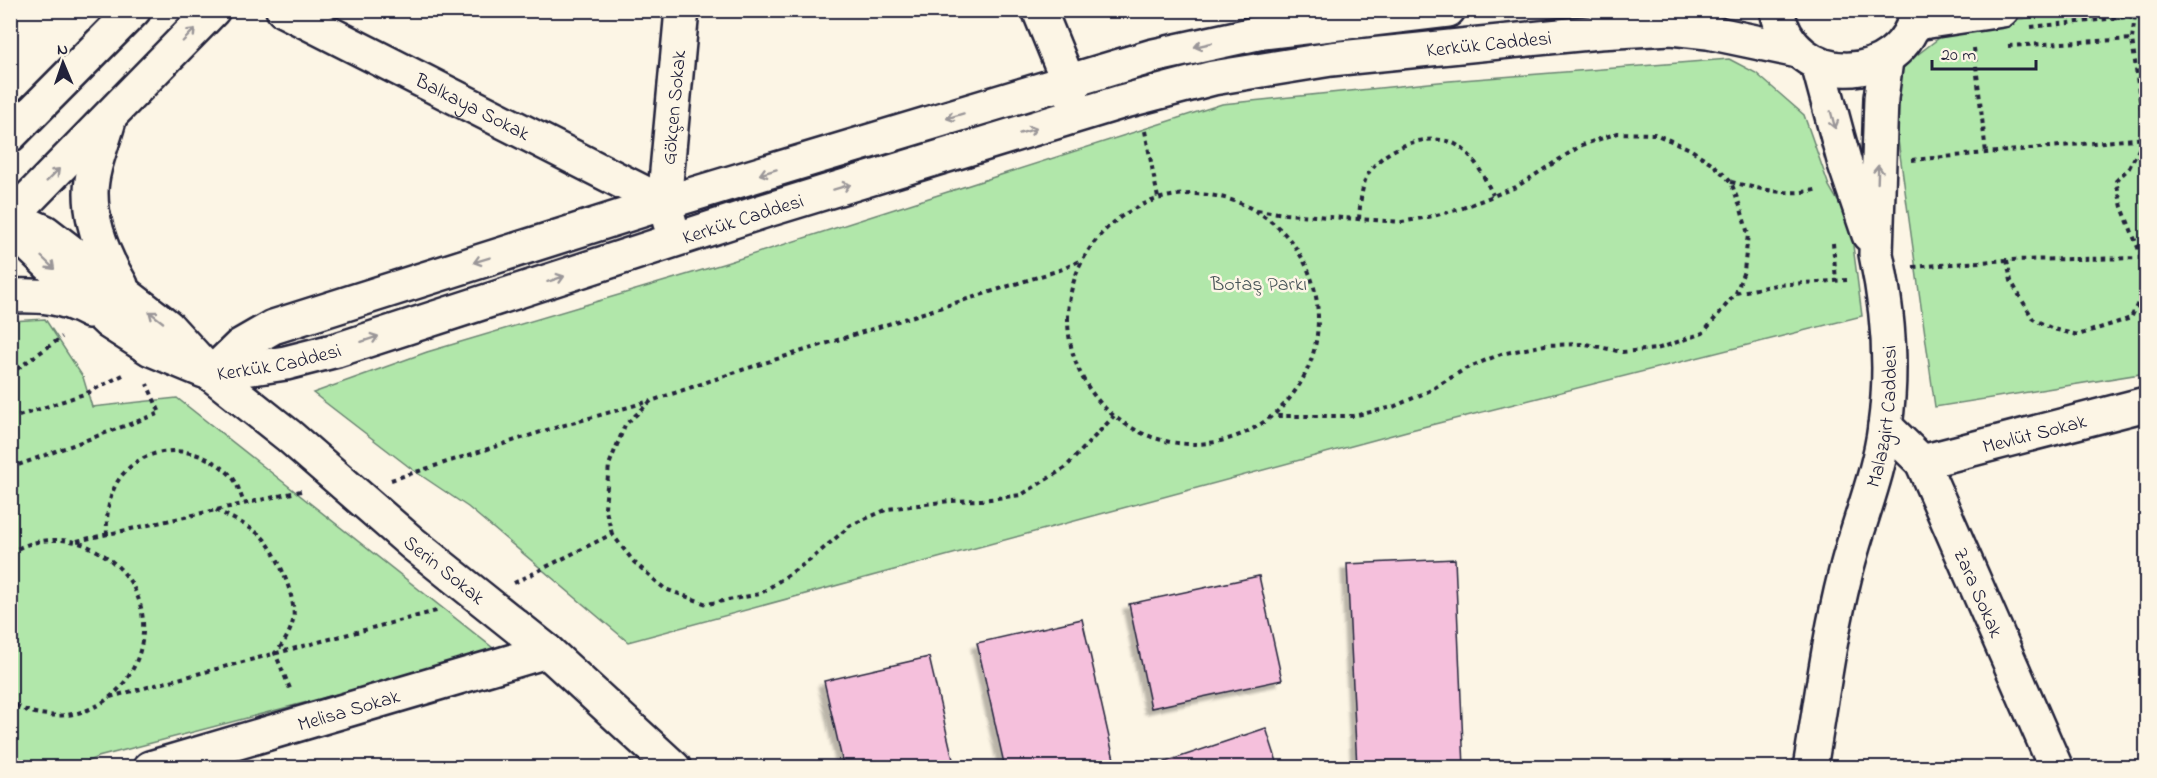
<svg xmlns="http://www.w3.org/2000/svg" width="2157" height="778" viewBox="0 0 2157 778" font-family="'Indie Flower',sans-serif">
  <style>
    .green { fill: #b1e7aa; stroke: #6a8472; stroke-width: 1.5 }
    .building { fill: #f5c0dc; stroke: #22223b; stroke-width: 1.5; filter: url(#shadow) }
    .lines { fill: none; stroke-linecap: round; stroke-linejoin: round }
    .minor-casing { stroke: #22223b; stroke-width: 38 }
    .path { stroke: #22223b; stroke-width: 4; stroke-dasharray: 4.5 4.5; stroke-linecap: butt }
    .minor { stroke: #fcf5e5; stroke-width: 33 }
    .oneway { stroke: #9a9698 }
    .labels { text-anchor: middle; stroke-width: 5; stroke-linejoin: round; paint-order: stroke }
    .street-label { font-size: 20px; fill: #22223b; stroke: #fcf5e5 }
    .park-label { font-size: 20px; fill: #465357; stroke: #fcf5e5 }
  </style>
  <defs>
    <filter id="shadow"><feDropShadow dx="-5.5" dy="5.5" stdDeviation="1.5" flood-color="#0004"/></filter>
  </defs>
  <rect width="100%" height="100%" fill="#fcf5e5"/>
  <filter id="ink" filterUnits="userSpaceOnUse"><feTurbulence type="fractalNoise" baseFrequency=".0167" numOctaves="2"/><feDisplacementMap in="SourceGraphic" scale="12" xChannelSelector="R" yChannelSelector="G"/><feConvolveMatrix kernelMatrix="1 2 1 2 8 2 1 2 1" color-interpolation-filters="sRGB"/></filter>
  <g filter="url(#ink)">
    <path class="green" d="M2095,11H2146V373L1935,407L1893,104L1900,68L1955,26Z
      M1729,59L1756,73L1804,115L1829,186L1850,222L1862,316L1407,431L628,642L468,507L413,470L313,393L427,352L726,263L1222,104L1449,81Z
      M45,319L83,377L92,407L177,398L498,652L98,757L73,767L11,768V321Z"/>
    <path class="building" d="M1455,559L1464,768H1357L1347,564Z
      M1259,576L1282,680L1151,708L1129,604Z
      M1082,619L1116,768H1005L977,643Z
      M929,657L955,768H844L824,681Z
      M1266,728L1279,768H1166L1165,762Z"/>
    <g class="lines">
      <defs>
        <g id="minor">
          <path id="s1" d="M283,10L664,203"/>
          <path d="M1039,10L1068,81L1073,101"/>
          <path d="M1777,10C1792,89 1901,89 1918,10"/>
          <path d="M1916,23L2002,10"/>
          <path d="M1818,64L1845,164L1869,235"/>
          <path d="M109,120C103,143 91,169 91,193C91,226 104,257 121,285"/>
          <path d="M10,135L134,10"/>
          <path id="s2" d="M12,217L45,232L167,326L211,374L289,436L412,543L547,651L674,768"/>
          <path d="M10,218L213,10"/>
          <path id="s3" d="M670,223L664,203L682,10"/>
          <path d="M20,229L31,247L109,322L151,349L204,371"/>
          <path d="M10,296C42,295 61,296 89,311"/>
          <path id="s4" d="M211,374L286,363L337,350L764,211L1121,102L1213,78L1331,59L1599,32L1671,28L1708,32L1798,51"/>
          <path d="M211,374L240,346L273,327L664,203L1153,56L1263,32L1448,10"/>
          <path id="s5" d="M1885,426L1922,462L2056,768"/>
          <path id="s6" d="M1922,462L2146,404"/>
          <path id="s7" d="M150,768L547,651"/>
          <path id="s8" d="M1810,768C1821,703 1829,638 1845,575C1857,525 1879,476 1885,426C1893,369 1888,309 1876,254L1881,98L1886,60"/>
        </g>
      </defs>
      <use href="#minor" class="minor-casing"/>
      <path class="path" d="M2135,16L2132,39L2145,138L2129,168L2116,181L2122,207L2146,268
        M2031,27L2146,15
        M2008,46L2132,39
        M1974,48L1986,153
        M1145,131L1158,198
        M1912,160L2146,138
        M1731,182C1760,189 1789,197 1819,189
        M1068 319a125 125 0 1 1 250 0a125 125 0 1 1-250 0Z
        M1257,210L1285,214L1402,222L1433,216L1460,209L1516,187L1582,145L1618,133L1655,134L1690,149L1713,164L1731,182L1741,209L1748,234L1744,271L1736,293L1703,333L1657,349L1622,352L1586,344L1545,345L1501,354L1465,369L1429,391L1393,407L1353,416H1273
        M1359,219C1360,205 1361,191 1366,178C1378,150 1427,130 1455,144C1474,154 1484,177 1493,195
        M1833,243L1836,281
        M2007,260L2011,281L2033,319L2053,329L2078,335L2131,318L2142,294L2146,277
        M1913,267L2007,260L2146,258
        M1736,293L1776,285L1847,280
        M10,374L62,337
        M10,419L87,393L127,373
        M10,468L160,413L147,384
        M391,480L547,430L650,401
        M216,510C229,517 250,526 261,536C276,549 298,601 293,621C290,633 283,645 275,653L291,691
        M612,534L605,507L609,465L625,425L651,401L742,370L1063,269L1081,260
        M107,535C106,514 109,490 123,474C152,440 205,446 233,478C238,485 241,496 244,503
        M77,541L301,491
        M10,553C31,539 62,536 85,545C192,591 138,740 31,712C24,710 17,706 10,702
        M514,583L612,534L634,562L665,589L707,604L760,594L810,560L851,525L888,509L949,501L982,500L1021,495L1065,468L1114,416
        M110,697L440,610"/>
      <use href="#minor" class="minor"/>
    </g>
    <defs><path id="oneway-shaft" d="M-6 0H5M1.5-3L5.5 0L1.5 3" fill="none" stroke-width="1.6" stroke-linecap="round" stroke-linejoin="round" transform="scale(1.5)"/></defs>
    <g class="oneway">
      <use href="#oneway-shaft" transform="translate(189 35) rotate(-46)"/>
      <use href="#oneway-shaft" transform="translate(1203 45) rotate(167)"/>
      <use href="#oneway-shaft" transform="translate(955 116) rotate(163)"/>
      <use href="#oneway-shaft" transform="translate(1833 120) rotate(75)"/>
      <use href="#oneway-shaft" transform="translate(1028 131) rotate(-17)"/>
      <use href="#oneway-shaft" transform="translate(768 172) rotate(163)"/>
      <use href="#oneway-shaft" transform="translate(1878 174) rotate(-88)"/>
      <use href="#oneway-shaft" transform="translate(53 175) rotate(-45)"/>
      <use href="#oneway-shaft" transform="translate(842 187) rotate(-17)"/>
      <use href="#oneway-shaft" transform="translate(482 260) rotate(163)"/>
      <use href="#oneway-shaft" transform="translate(48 263) rotate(44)"/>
      <use href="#oneway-shaft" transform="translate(556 279) rotate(-18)"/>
      <use href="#oneway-shaft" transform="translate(156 317) rotate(-142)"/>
      <use href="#oneway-shaft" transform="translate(370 339) rotate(-18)"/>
    </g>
  </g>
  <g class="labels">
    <g class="street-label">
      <text dy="7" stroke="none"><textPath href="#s4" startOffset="1324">Kerkük Caddesi</textPath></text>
      <text dy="7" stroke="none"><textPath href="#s1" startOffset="213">Balkaya Sokak</textPath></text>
      <text dy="7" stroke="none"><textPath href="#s3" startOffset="117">Gökçen Sokak</textPath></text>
      <text dy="7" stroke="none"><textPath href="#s4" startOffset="555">Kerkük Caddesi</textPath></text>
      <text dy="7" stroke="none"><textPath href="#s4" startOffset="69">Kerkük Caddesi</textPath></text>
      <text dy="7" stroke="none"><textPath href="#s8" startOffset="360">Malazgirt Caddesi</textPath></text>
      <text dy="7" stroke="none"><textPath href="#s6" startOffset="116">Mevlüt Sokak</textPath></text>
      <text dy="7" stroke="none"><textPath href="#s2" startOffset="560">Serin Sokak</textPath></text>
      <text dy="7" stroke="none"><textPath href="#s5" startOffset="194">Zara Sokak</textPath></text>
      <text dy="7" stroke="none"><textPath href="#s7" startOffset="207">Melisa Sokak</textPath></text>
    </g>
    <g class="park-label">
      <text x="1259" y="290">Botaş Parkı</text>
    </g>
  </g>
  <rect width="2157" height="778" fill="none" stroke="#fcf5e5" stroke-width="36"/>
  <rect x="18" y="18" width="2121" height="742" fill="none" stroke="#22223b" stroke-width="2" filter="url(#ink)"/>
  <g transform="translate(63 63) rotate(358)" stroke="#fcf5e5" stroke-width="4.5" paint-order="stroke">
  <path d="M0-4.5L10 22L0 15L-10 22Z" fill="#22223b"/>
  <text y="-9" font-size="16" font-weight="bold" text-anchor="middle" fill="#22223b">N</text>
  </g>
  <path d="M1932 60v9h104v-9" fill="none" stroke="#22223b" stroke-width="3"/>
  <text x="1941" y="60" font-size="18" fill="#22223b" stroke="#fcf5e5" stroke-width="4.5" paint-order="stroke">20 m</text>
</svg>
